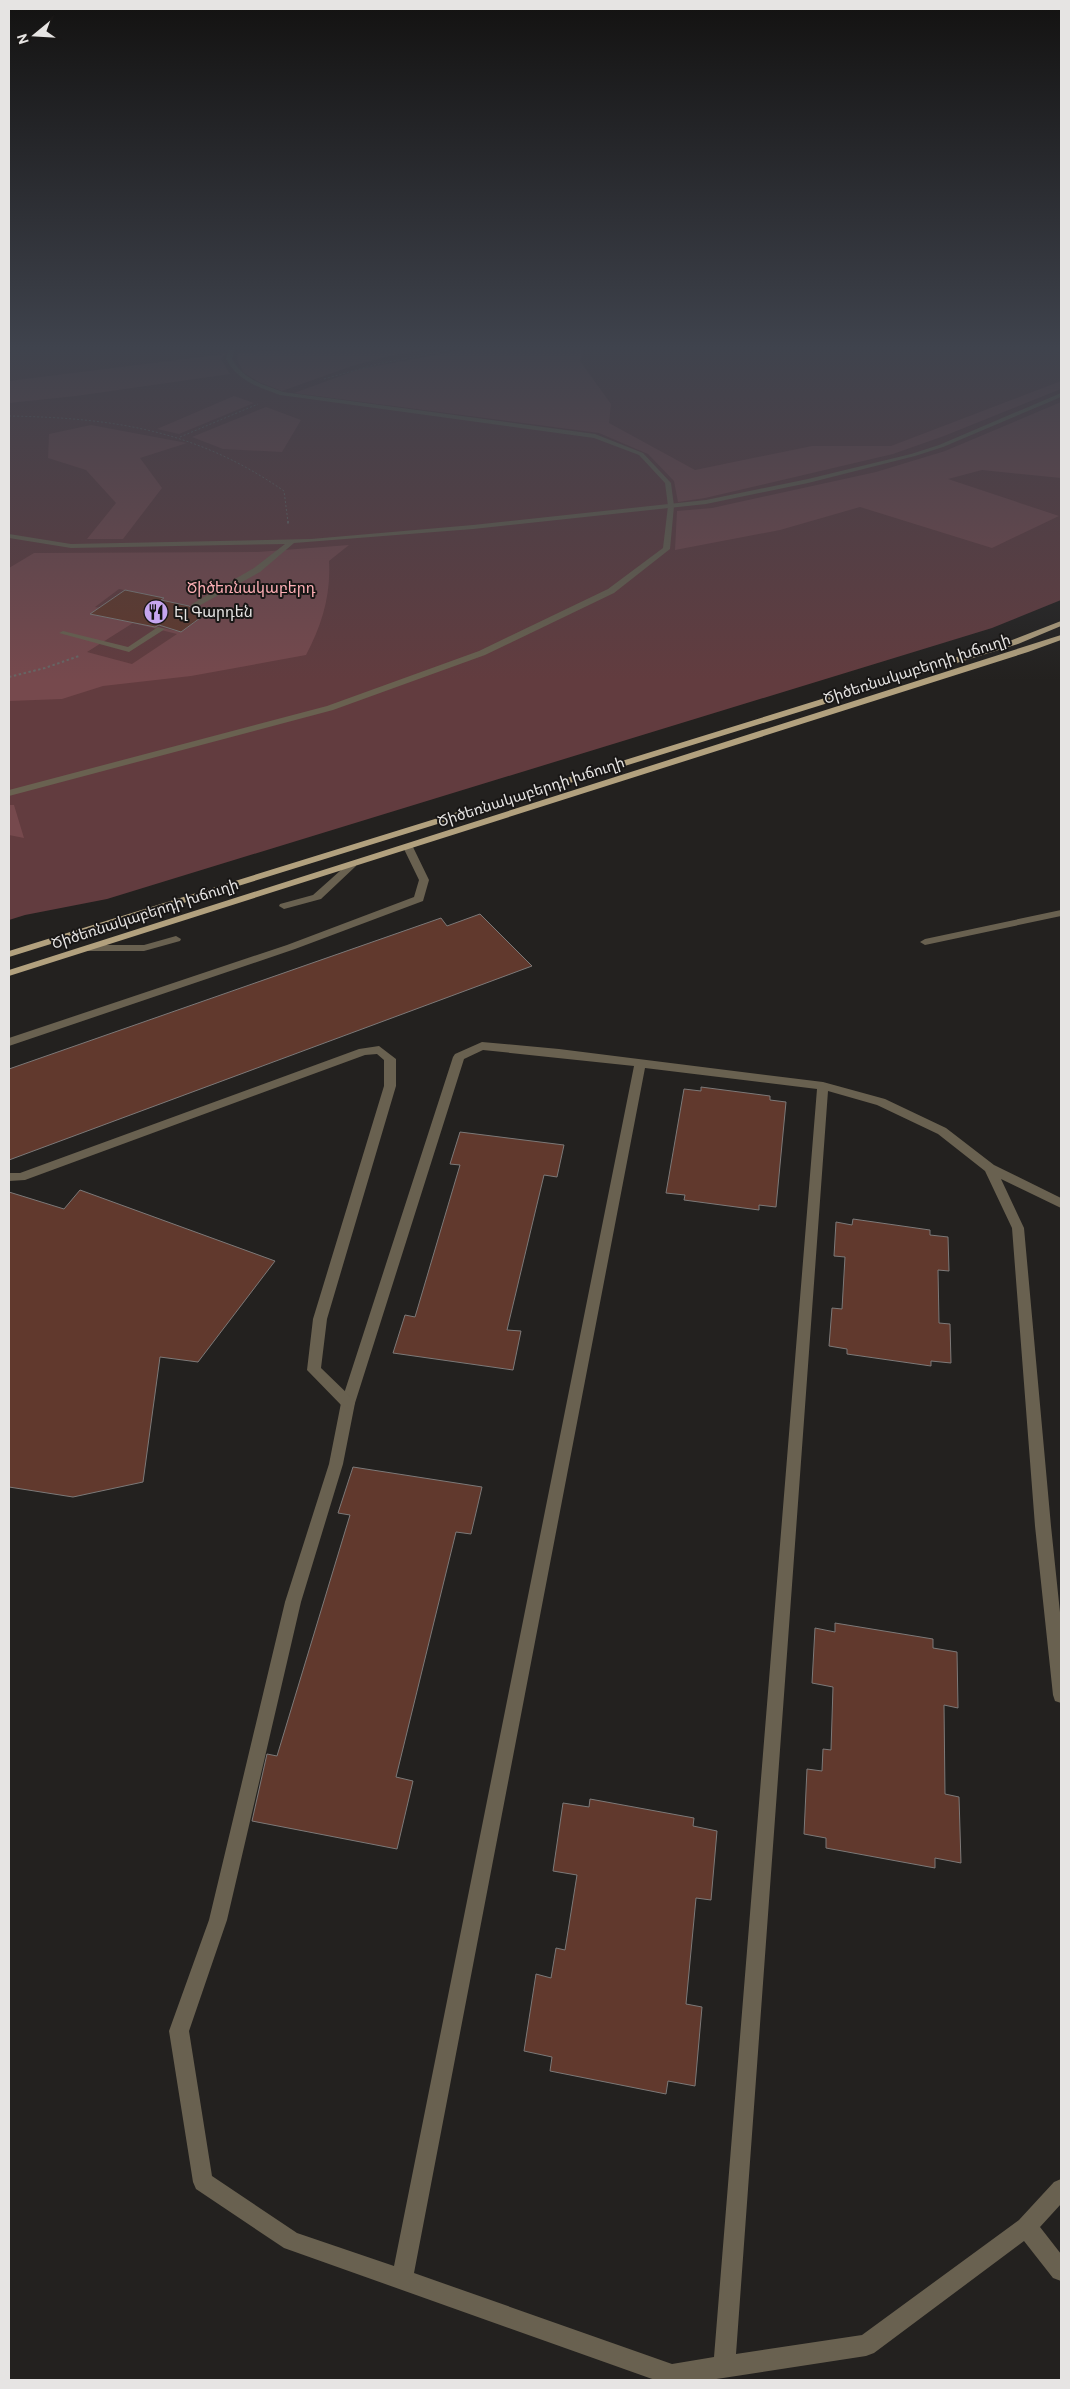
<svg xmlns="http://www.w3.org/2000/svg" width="1070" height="2389" viewBox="0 0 1070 2389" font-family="Overpass,'Noto Sans Armenian',sans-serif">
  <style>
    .green { fill: #623c3f }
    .forest { fill: #76494d; fill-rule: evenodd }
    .building { fill: #61392d; stroke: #7c7978 }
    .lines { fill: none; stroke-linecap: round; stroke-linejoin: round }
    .path-far1 { stroke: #686664; stroke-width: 1; stroke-dasharray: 2 2; stroke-linecap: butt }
    .path { stroke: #686664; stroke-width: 2; stroke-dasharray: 2.5 2.5; stroke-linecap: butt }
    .lane { fill: #696150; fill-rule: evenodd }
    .street { fill: #696150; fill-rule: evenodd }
    .primary { fill: #b2a17e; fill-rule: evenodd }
    .labels { text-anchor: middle; stroke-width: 4; stroke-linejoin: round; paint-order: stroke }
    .far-park-label { font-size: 15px; fill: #fdafb5; stroke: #191716 }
    .far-poi-label { font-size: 15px; fill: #e6e4e3; stroke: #191716; text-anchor: start }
    .far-street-label { font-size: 15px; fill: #e6e4e3; stroke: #191716 }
  </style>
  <rect width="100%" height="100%" fill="#23211f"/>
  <path class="green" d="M9,346H1061V600L992,628L107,899L25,915L9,920Z"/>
  <path class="forest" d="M354,346H451L393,355L352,366L282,391L259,382L243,372L237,359L238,353Z
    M484,346H585L580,361L611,404L609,423L695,470L812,446H891L1061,381V389L944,436L893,454L705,498L678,502L674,481L648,454L599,433L294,393L360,369Z
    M225,354L221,359L230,374L76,396L9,403V381Z
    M234,396L254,403L179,434L157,429Z
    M1061,402V478L982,470L948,479L1059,516L992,548L860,507L780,530L675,550L677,511L712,508L876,472L945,451Z
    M266,407L301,420L282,452L223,449L192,437Z
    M91,425L187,443L140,458L162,488L123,539H87L116,503L86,470L48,458L49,434Z
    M349,545L329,561C331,595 322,625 306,655L191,676L103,686L62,699L9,701V568L34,553L258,552ZM119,589L163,598H164L131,622L91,614L100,608L95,607ZM179,604L211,611L181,632L135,622ZM133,623L177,634L132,664L87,652Z
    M9,805H14L24,838L9,835Z"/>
  <path class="building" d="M125,590L164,598L161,600L189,606L194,610L199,608L211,610L181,632L159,625L155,627L90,614Z
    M480,914L532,966L9,1160V1069L441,918L447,926Z
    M701,1087L770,1096V1100L786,1102L776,1207L759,1205V1210L684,1200L685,1195L666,1193L684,1089L701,1091Z
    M460,1132L564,1145L557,1177L544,1175L507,1330L521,1331L513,1370L393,1353L405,1315L415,1317L460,1165L450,1164Z
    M80,1190L275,1261L198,1362L160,1357L143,1482L73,1497L9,1487V1192L64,1209Z
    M853,1219L930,1230V1235L948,1237L949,1271L938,1270L939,1323L950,1324L951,1363L931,1361V1366L847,1354V1349L829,1346L832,1308L842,1309L845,1257L834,1256L836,1222L852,1225Z
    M353,1467L482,1487L471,1534L456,1532L396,1777L413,1781L397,1849L252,1821L267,1754L277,1756L350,1515L338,1513Z
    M835,1623L933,1639V1648L957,1652L958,1708L944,1705L945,1794L959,1797L961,1863L935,1858V1868L826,1848V1838L804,1834L807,1769L822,1771L823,1749L831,1750L833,1687L812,1683L815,1628L835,1632Z
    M590,1799L694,1818L693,1826L717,1831L711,1900L696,1898L686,2004L702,2007L695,2086L668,2081L666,2094L550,2071L552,2057L524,2051L536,1974L551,1978L556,1948L565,1950L577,1875L553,1871L563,1803L589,1807Z"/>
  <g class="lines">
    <path class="path-far1" d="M1041,346L1061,351
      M324,379L378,364L468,346
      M9,416C114,418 196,430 284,491L288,522
      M180,437L258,404"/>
    <path class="path" d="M288,521V524
      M9,677L45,668L79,656"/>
    <path class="lane" d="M1061,393V397L943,447L915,456L808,483L706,504L473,529L294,543L260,572L195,608L191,606L192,604L254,568L285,544L71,548L9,538V534L71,544L311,539L473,525L706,500L808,479L911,454L939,445Z
      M158,627L165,629L129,652L59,633L63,631L128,647Z
      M353,861L356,862V866L321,899L284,909L279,906L280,904L313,895L350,862Z
      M1061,910V916L925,945L920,942L925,939Z
      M176,936L181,939L180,941L144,951H88L83,948L88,945H144Z
      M482,1042L559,1049L823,1082L885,1099L946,1128L994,1165L1061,1198V1208L1001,1179L1024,1228L1051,1526L1061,1622V1703L1055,1701L1053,1695L1035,1526L1012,1228L985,1171L938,1134L877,1105L828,1091L736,2354L862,2335L1019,2220L1054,2182L1061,2179V2204L1040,2227L1061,2254V2281L1053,2278L1024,2241L874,2353L866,2356L710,2380H655L284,2248L196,2189L193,2182L169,2031L209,1920L285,1602L329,1464L341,1403L453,1057L455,1054ZM483,1050L634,1066L394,2266L297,2233L212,2176L189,2031L227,1920L301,1602L343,1464L355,1403L464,1059ZM645,1068L817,1089L714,2357L672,2364L414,2273Z"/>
    <path class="street" d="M230,346H236L232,359C243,379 263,385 283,392L595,434L643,453L671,483L674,506L670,549L614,593L485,655L333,710L9,796V790L327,706L479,651L608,589L663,548L668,506L665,483L639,455L594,438L280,395C258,387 238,381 226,359Z
      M408,844L413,847L429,880L423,901L295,949L9,1046V1038L287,945L414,897L419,880L403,847Z
      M379,1046L396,1059V1086L327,1319L321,1368L353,1399L355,1403L353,1407L348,1409L343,1407L307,1370L313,1319L384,1086V1060L377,1054L365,1055L25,1180L9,1181V1173H20L359,1049Z"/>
    <path class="primary" d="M1061,621V626L1018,644L9,957V951L1012,640Z
      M1061,635V640L1028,652L9,976V970Z"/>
  </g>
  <linearGradient id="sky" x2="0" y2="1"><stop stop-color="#131211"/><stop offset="0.51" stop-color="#3f434d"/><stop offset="1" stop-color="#3f434d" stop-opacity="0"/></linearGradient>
  <rect width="1070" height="681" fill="url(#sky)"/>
  <defs>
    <symbol id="restaurant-disc" viewBox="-11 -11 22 22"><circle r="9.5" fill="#c6a6f0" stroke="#191716"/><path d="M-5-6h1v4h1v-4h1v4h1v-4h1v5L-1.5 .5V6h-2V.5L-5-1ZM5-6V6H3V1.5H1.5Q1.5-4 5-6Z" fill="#111"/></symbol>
  </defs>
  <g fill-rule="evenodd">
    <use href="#restaurant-disc" x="142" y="598" width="28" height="28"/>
  </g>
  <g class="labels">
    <g class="far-park-label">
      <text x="251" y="593">Ծիծեռնակաբերդ</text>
    </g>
    <g class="far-poi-label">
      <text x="174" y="617">Էլ Գարդեն</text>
    </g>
    <g class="far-street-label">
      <text transform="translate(917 669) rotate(-18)" y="5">Ծիծեռնակաբերդի խճուղի</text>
      <text transform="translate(531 792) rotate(-18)" y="5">Ծիծեռնակաբերդի խճուղի</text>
      <text transform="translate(145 914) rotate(-18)" y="5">Ծիծեռնակաբերդի խճուղի</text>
    </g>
  </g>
  <rect width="1070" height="2389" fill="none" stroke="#e6e4e3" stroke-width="20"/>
  <g transform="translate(35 35) rotate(252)" stroke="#191716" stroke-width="4" paint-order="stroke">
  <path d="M0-4L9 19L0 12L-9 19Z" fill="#e6e4e3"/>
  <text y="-8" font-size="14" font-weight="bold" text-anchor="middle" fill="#e6e4e3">N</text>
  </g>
</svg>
